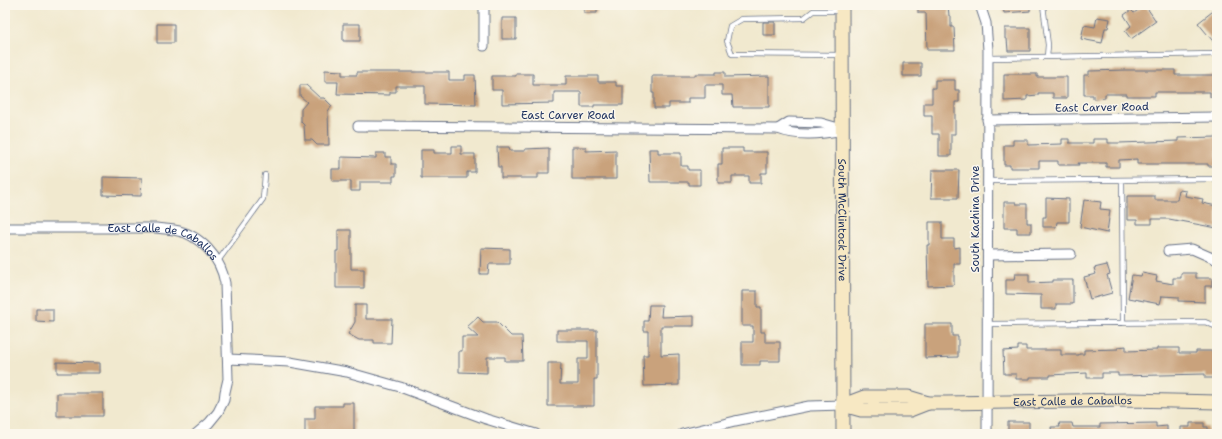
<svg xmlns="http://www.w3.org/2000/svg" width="1222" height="439" viewBox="0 0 1222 439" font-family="'Shantell Sans',sans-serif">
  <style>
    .building { fill: #c9a27c }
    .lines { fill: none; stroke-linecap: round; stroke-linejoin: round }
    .lane-casing { stroke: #667086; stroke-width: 6 }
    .street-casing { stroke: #667086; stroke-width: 11 }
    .secondary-casing { stroke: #667086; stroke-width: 15 }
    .lane { stroke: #fff; stroke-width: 4.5 }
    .street { stroke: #fff; stroke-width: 9 }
    .secondary { stroke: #f7e8c3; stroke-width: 13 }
    .labels { text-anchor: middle; stroke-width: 3; stroke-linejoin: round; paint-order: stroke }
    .street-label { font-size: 11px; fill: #1b2f5e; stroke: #fbf7ec }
  </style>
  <rect width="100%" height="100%" fill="#fbf7ec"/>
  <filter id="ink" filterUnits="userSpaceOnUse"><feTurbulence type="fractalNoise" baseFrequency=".025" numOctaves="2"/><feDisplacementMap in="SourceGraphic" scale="8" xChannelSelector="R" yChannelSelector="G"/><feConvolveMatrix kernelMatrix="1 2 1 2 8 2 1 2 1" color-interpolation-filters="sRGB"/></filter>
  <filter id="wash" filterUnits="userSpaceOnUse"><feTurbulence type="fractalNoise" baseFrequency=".012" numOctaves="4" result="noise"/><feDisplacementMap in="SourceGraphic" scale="16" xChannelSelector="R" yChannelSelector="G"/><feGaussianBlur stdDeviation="0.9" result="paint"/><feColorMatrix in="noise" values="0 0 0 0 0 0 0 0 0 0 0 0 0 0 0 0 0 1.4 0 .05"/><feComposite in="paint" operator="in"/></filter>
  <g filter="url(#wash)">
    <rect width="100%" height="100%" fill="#f1e9cf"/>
    <g id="blocks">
      <path class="building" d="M584,5H597V13H584Z
        M918,5H948L949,16H951V27H954L955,50H927L926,13H918Z
        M1003,5H1030V11L1004,13Z
        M1145,5L1156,21L1131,39L1125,31L1131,26L1124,15L1131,10L1134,13Z
        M1217,8V46L1198,23Z
        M1097,17L1110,19L1108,28H1105L1102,43L1081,39L1084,25L1095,27Z
        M502,18H516V39H502Z
        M763,22H775V35H763Z
        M157,24H174V43H157Z
        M343,24H360V41H343Z
        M1005,28H1030V51H1008L1007,39H1005Z
        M903,63H921V76H903Z
        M325,70L342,71V75H357V72H449V80H465V75H475L476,105L425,104V86H396V92H390V95L337,94L338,82H325Z
        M1126,70H1175V75H1217V97H1210V92H1155V96H1126V94H1105V98L1093,99V95H1084V75H1089V71Z
        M716,72H725V77L769,76V107H733L732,95H722V85H705V98H688V103H669V108H654V93H652V76H695V74H716Z
        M516,74H533V85H566V76H598V82H616V86H623V105H594V107H581V92H554V103L502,104V90H492V76H516Z
        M1004,74H1037V77H1067V98H1053V93H1038V95L1027,96V100L1004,101Z
        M935,80H955V90H959V102H955V134H951V156H939V134H932V116H924V103H932V88H935Z
        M300,85H306L320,98H324L332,106L328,111L329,145H317L312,140H305L304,125L301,122V109L307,102L300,96Z
        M1217,137V166H1208V164H1137V159L1119,160V167H1106V163H1078L1079,165H1058V161H1039V168H1010V165H1004V145H1013V140H1028V145L1062,144V139H1069V143H1093V139H1108V143H1119L1178,141V138Z
        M452,146H461V154H475V172H467V178H421V150H434V153H452Z
        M497,147H509L510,151H525V149L549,148V173H538V178H501V167H498Z
        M572,147H586V151L616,150V179H572Z
        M722,148H743V152H767V173H761V183H749V176H732V183H718V164H722Z
        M649,149H658V153H681V166H688V170H700V185H689V182H650Z
        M376,153H385V157H391V164H396V176H393V182H360V191H351V181H332V169H341V157L376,158Z
        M932,170H959L958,198H931Z
        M103,177L142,178L141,196L103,195Z
        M1179,190L1186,191L1185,196L1203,199L1202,203L1217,206V228L1169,219H1152V224H1137V220H1127V196H1155V200H1177Z
        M1046,198L1069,199V222H1057L1056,227H1043V217H1046Z
        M1084,200L1101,202L1100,209L1110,210L1107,233L1080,227Z
        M1004,202H1016V204H1027V223H1031V233H1017V228H1004Z
        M929,222H942V239H954V248L960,247V264H954V285L928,286L927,245H929Z
        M338,230H351V269H364V288H336V251H338Z
        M481,248L510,249V264H489L488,274H480Z
        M1107,265L1110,274L1107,275L1112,293L1090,299L1084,277L1096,274L1094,268Z
        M1142,273L1157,276L1156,281L1173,284V278H1181V273H1196V278H1212V286H1205V302L1179,301V297L1162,296L1160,304L1128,298L1132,275L1141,276Z
        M1015,274H1029V283L1053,282V280H1073V304H1056V309H1041V295L1006,294V280H1014Z
        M742,291H757V307H761V332H765V342H780V361H760V365H742V342H753V326H742Z
        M355,305H366V319H392L391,343H374V340H359L348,334L355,322Z
        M649,305H662L661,317L694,316V326H661V355L679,354V385L644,386L643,355H648V331H644V321H648Z
        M36,309H53V322L36,321Z
        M478,317L483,322H497L511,336H522L523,361H505V357H487V373L459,372V351H462V337H478L467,327Z
        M925,324H952V336H958V357L925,358Z
        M557,330H597V379H594V406H548V363H561L560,384H578V359H588V341H557Z
        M1018,346H1026V350H1061V355H1079V354H1084V350L1118,349V347L1126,346V351L1157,350V348H1179V353H1196V351H1217V378H1205V374L1118,376V373H1102V378H1087V373L1050,375V377H1030V379H1016V374H1004L1003,351L1018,350Z
        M57,362L100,363V373H57Z
        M57,393H103V416H57Z
        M343,403H354V434H305V419H315V406H343Z
        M1008,422H1029V434H1008Z
        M1059,423H1072L1073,427H1100V424L1156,423V427L1167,426V434H1052L1051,427H1060Z
        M1190,423H1204V427H1208V434H1181V427H1190Z"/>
    </g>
  </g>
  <g filter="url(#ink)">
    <use href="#blocks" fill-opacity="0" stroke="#667086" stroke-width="1"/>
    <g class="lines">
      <defs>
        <path id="lane" d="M1043,5L1048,45L1047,57
          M840,11H813L804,18L742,19L730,26L727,41L732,54L841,55
          M988,58L1217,54
          M987,181L1217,179
          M1122,181L1123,323
          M218,261L263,199L265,175
          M987,324L1205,322L1217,327"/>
        <g id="street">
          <path d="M980,5L986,23L988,50L987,434"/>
          <path d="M484,46V5"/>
          <path d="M987,120L1217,117"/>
          <path d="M358,126L778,129C798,137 821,134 843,130"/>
          <path d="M778,129L789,122L821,123L842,129"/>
          <path id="s1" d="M5,228H156C162,229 168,229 174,230C200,234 221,258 225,283L228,379L225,392L224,400L218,412L209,423L196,434"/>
          <path d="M1168,251L1192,249L1217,260"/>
          <path d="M988,255L1071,254"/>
          <path d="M228,359L290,362L347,372L400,387L486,419L536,434"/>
          <path d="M682,434L735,421L809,406L843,405"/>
        </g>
        <g id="secondary">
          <path id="s2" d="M842,5L843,434"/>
          <path id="s3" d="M843,405L864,397H908L928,403H946L1129,400L1217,402"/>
          <path d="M843,405L861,410H910L928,403"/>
        </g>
      </defs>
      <use href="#lane" class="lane-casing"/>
      <use href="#street" class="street-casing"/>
      <use href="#secondary" class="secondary-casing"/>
      <use href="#lane" class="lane"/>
      <use href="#street" class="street"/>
      <use href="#secondary" class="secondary"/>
    </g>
  </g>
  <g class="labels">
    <g class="street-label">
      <text transform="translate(1102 107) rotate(-1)" y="4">East Carver Road</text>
      <text x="568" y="119">East Carver Road</text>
      <text transform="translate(975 219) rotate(-90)" y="4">South Kachina Drive</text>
      <text dy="4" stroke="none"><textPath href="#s2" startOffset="215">South McClintock Drive</textPath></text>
      <text dy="4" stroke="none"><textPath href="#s1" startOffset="162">East Calle de Caballos</textPath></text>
      <text dy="4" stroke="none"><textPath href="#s3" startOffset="232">East Calle de Caballos</textPath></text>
    </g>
  </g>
  <rect width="1222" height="439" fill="none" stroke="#fbf7ec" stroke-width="20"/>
</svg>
